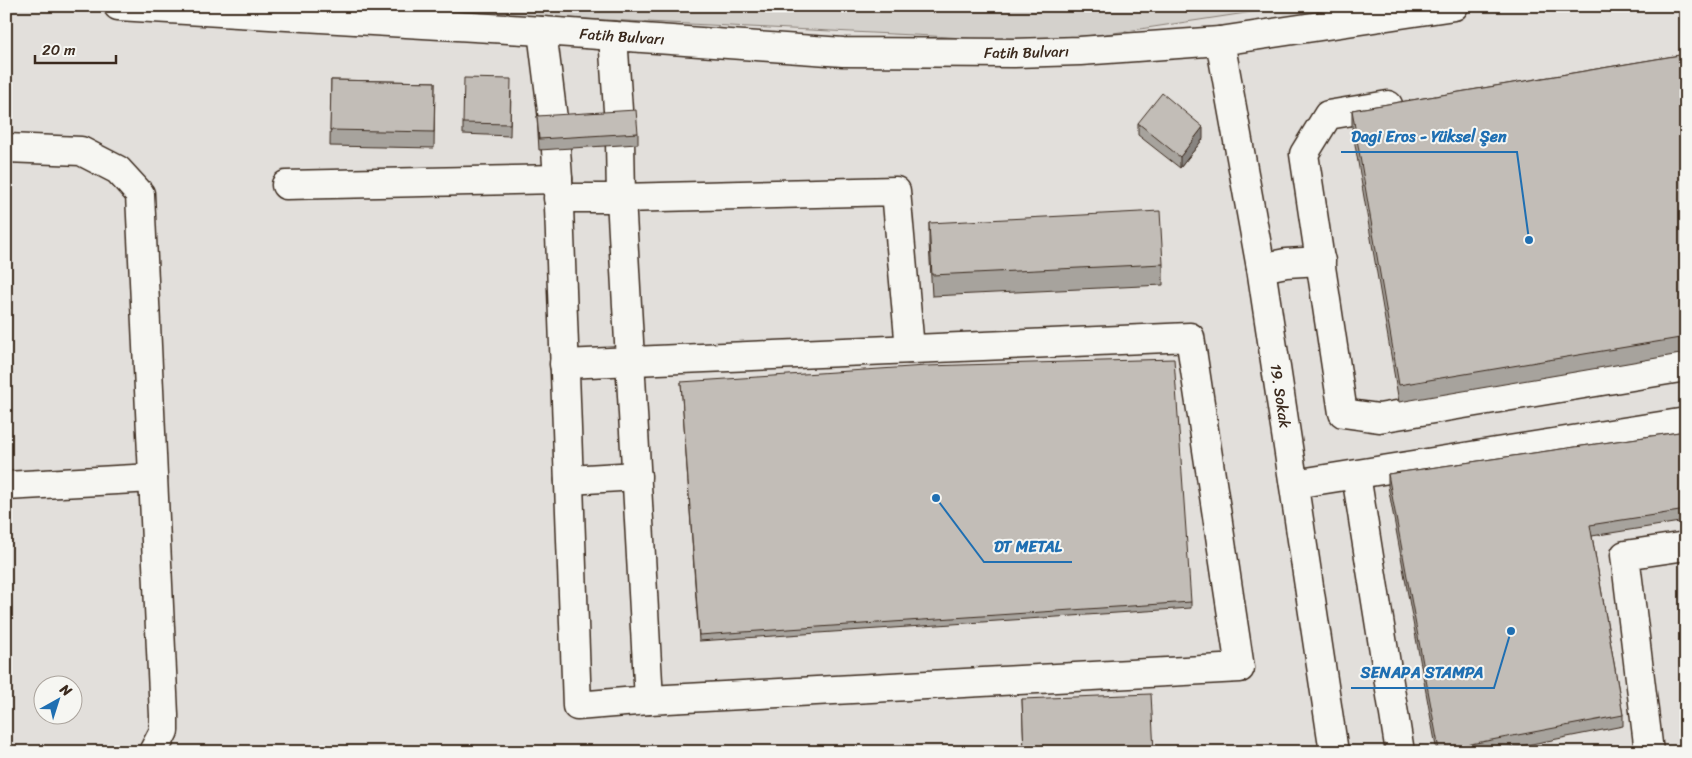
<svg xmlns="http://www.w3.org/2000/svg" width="1692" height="758" viewBox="0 0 1692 758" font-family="Sriracha,sans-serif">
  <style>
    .built { fill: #e2dfdb; fill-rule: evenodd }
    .green { fill: #d4d1cc; stroke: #887e75 }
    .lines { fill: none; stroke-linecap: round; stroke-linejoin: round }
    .minor-casing { stroke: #3b2a1e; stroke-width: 31 }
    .major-casing { stroke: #3b2a1e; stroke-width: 31 }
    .minor { stroke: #f6f6f2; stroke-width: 28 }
    .major { stroke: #f6f6f2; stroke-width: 28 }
    .wall { fill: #a7a39d; stroke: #3b2a1e }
    .shaded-wall { fill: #888480; stroke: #3b2a1e }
    .building { fill: #c2bdb7; stroke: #3b2a1e }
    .labels { text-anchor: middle; stroke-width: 4; stroke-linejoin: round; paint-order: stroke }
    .street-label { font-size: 15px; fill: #3b2a1e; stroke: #f6f6f2 }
    .leader { fill: none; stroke: #1f6fb2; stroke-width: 2 }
    .callout-dot { fill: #1f6fb2; stroke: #f6f6f2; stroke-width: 2 }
    .callout-label { font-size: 16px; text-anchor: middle; font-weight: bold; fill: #1f6fb2; stroke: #f6f6f2; stroke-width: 4; stroke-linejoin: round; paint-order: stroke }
  </style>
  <rect width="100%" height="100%" fill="#efeeea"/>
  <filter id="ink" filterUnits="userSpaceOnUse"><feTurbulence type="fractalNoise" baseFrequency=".02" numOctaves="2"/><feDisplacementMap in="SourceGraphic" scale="10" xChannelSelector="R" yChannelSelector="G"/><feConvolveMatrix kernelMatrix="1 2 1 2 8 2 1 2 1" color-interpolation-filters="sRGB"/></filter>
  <g filter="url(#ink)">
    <path class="built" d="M6,6H1686V752H6ZM42,686H72V716H42Z"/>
    <path class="green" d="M363,6H1292L1107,34L1073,37L1008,41L933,36L484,14Z"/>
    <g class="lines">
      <defs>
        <g id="minor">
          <path d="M542,31L555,135L558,179L577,706L649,700L621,198L620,140L613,36"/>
          <path id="s1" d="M1220,41L1261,268L1334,752"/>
          <path d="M1388,105L1328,115L1304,154L1343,413L1379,418L1686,367"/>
          <path d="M6,148L81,151L118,170L140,194L164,715V731L153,752"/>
          <path d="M286,185L558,179"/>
          <path d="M558,198H621L896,191L910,349"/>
          <path d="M1261,268L1286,263L1321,261"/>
          <path d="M564,364L1190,337L1240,668L649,700"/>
          <path d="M1356,475L1400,752"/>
          <path d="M569,480L637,476"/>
          <path d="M1294,484L1686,422"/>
          <path d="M6,486L153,478"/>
          <path d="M1649,752L1625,555L1686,546"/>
        </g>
        <g id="major">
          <path id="s2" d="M118,6L542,31L843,52L1014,53L1080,51L1220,41L1454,6"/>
        </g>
      </defs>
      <use href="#minor" class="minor-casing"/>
      <use href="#major" class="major-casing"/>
      <use href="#minor" class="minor"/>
      <use href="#major" class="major"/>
    </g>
    <path class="wall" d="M1686,54V353L1399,402L1352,127V110Z
      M331,80L435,82L434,148L330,146Z
      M511,91L510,136L463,134V123Z
      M537,116L638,133V144L539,150Z
      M1138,123L1203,139L1180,168L1138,135Z
      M929,223L1163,264V285L932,296L929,243Z
      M681,382L1191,602V608L699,641Z
      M1686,431V521L1592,536L1623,715V726L1491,752H1437L1388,486V474Z
      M1022,699L1154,752H1024Z"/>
    <path class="shaded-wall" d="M1203,127V139L1180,168V157Z"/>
    <path class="building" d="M1686,54V337L1399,385L1352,110Z
      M464,78L511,79L510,124L463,123Z
      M331,80L435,82L434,132L330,130Z
      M1162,93L1203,127L1180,157L1138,123Z
      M636,110L638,133L539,139L537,116Z
      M1160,211L1163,264L932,275L929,223Z
      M1174,359L1191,602L699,635L681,382L926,366Z
      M1686,431V510L1590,525L1623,715L1439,750L1388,474Z
      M1151,694L1154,752H1024L1022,699Z"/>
  </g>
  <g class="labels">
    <g class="street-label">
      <text dy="5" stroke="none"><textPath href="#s2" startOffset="505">Fatih Bulvarı</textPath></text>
      <text dy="5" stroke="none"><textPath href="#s2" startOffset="910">Fatih Bulvarı</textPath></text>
      <text dy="5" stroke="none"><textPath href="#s1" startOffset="360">19. Sokak</textPath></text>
    </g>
  </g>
  <path class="leader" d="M1529 240L1517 152H1341M936 498L984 562H1072M1511 631L1494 688H1351"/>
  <g class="callout-dot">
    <circle cx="1529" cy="240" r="5"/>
    <circle cx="936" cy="498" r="5"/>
    <circle cx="1511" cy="631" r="5"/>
  </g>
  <g class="callout-label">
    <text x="1429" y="142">Dagi Eros - Yüksel Şen</text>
    <text x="1028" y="552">DT METAL</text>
    <text x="1422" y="678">SENAPA STAMPA</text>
  </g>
  <rect width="1692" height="758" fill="none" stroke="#f6f6f2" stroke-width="25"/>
  <rect x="12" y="12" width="1667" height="733" fill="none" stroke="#3b2a1e" stroke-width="2" filter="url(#ink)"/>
  <g transform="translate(58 700) rotate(39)"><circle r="24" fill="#f6f6f2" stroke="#aba49d"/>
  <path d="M0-4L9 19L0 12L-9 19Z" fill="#1f6fb2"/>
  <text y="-8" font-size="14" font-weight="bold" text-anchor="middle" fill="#3b2a1e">N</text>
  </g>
  <path d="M35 55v8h81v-8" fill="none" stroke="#3b2a1e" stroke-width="2.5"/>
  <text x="42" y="55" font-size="15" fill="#3b2a1e" stroke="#f6f6f2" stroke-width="4" paint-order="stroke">20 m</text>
</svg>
